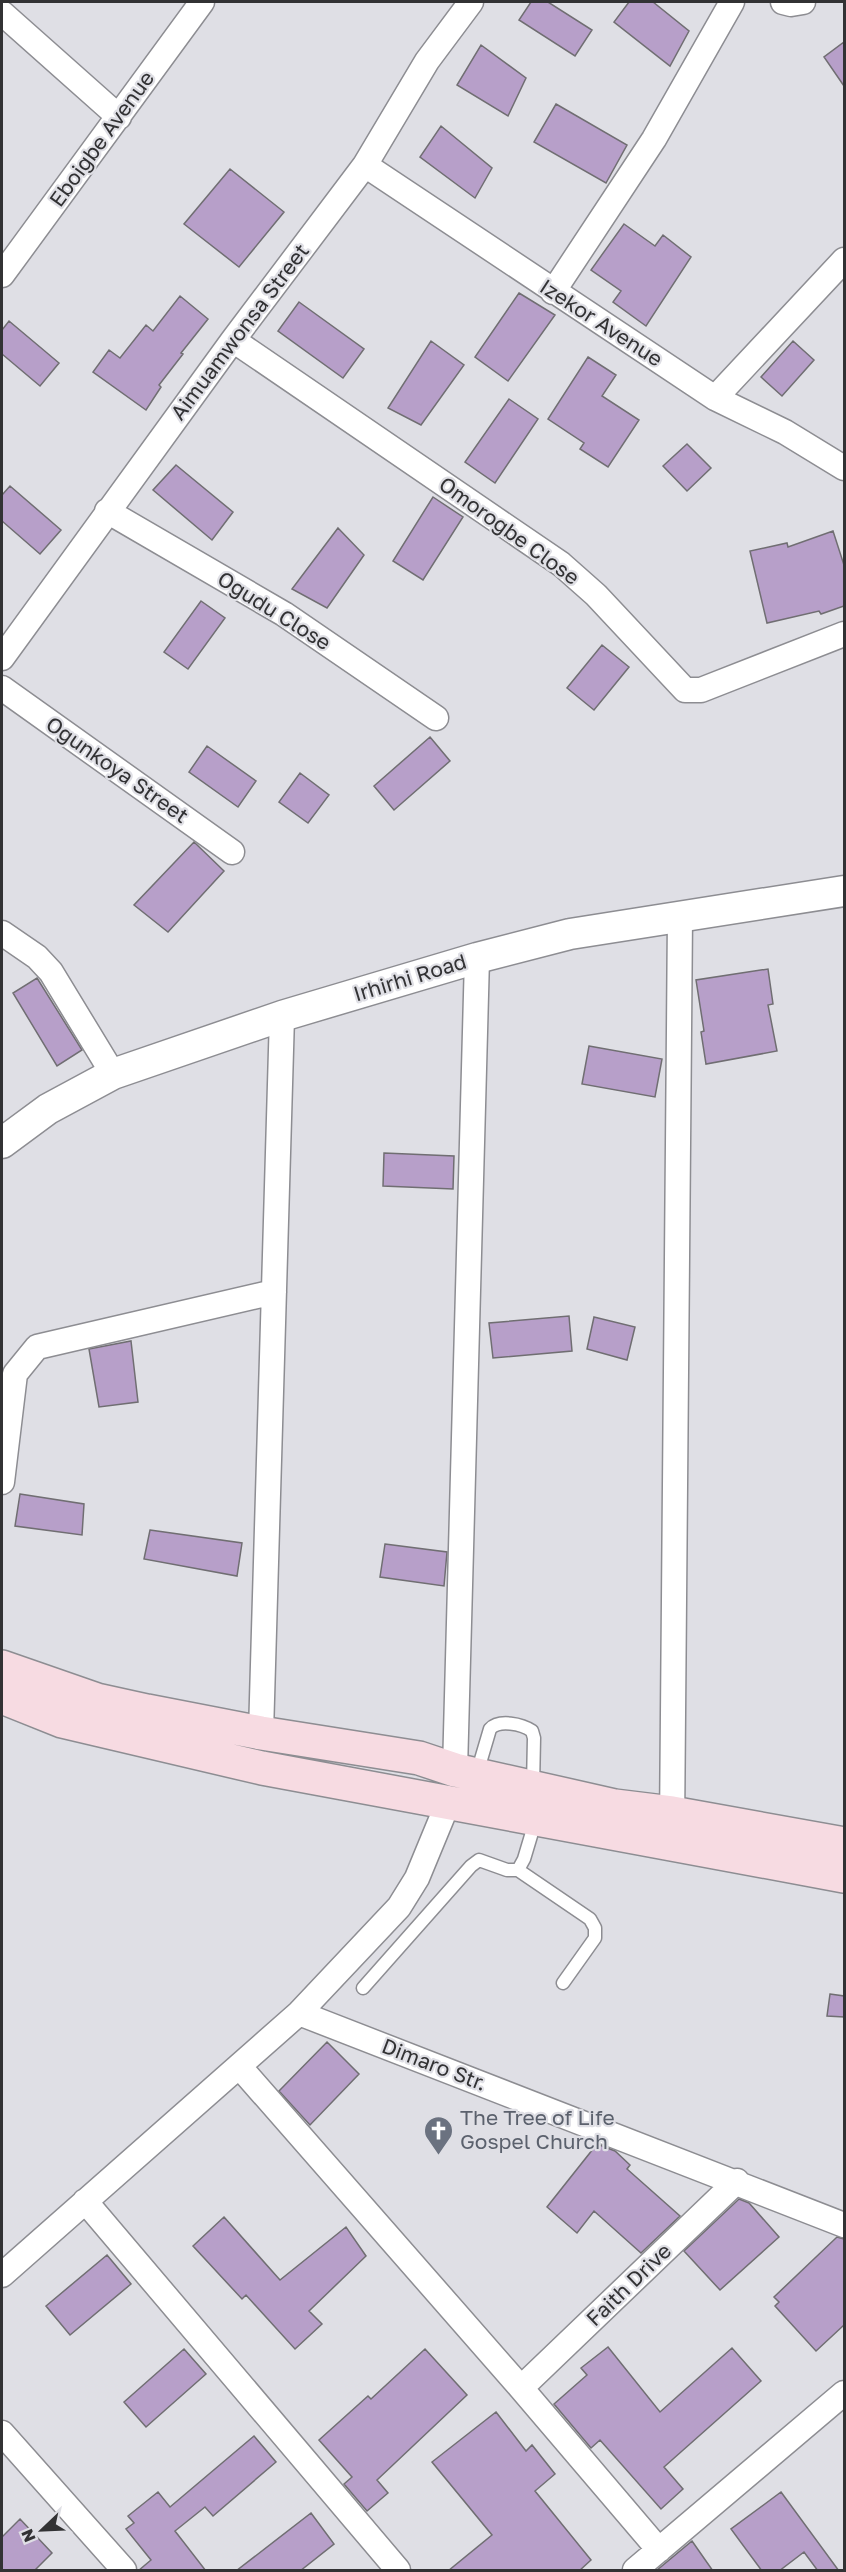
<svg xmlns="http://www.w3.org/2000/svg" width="846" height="2572" viewBox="0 0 846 2572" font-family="'Golos Text',sans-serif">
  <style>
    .building { fill: #b79fc9; stroke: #706e72; stroke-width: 1.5 }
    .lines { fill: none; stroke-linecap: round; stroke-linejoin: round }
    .service-casing { stroke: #8d8d92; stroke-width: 15 }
    .minor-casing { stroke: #8d8d92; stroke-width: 27 }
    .tertiary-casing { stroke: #8d8d92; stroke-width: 33 }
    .secondary-casing { stroke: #8d8d92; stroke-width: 36 }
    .service { stroke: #fff; stroke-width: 12 }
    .minor { stroke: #fff; stroke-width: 24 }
    .tertiary { stroke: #fff; stroke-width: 30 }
    .secondary { stroke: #f7dbe2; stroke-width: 33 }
    .labels { text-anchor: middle; stroke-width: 4.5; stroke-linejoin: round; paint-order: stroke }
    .street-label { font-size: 21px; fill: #323234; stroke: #dfdfe5 }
    .worship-label { font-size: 21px; fill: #5b616d; stroke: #dfdfe5; text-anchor: start }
  </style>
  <rect width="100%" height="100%" fill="#dfdfe5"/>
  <path class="building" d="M531,2H548L592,30L575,56L519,20Z
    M629,2H653L689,31L670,66L614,22Z
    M844,42V86L824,57Z
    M481,45L526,78L508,116L457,85Z
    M556,104L627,145L606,183L534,142Z
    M441,126L492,168L475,198L420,157Z
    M230,169L284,212L239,267L184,224Z
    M624,224L655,246L663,235L691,257L646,326L613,302L621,291L591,270Z
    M519,293L555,315L508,381L475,357Z
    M180,296L208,319L181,353L183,354L159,385L161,387L146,410L93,372L109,350L120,358L146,325L153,331Z
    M299,302L364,349L343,378L278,331Z
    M9,321L59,363L40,386L2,354V330Z
    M431,341L464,365L421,425L388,408Z
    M793,341L814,360L782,396L761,377Z
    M588,357L616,375L602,396L639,420L608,467L580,449L584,443L548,419Z
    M509,399L538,419L495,483L465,462Z
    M687,444L711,468L687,491L663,466Z
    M176,465L233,512L212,540L153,490Z
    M10,486L61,530L40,554L2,521V495Z
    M433,497L463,517L423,580L393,561Z
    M338,528L364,555L327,608L292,589Z
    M833,531L844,565V606L821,614L819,611L767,623L750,551L787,543L788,547Z
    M201,601L225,618L188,669L164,652Z
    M602,645L629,667L594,710L567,688Z
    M430,737L450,761L394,810L374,786Z
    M207,746L256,781L238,807L189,772Z
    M300,773L329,795L308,823L279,802Z
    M194,842L224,871L168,932L134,905Z
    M768,969L773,1004L768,1005L777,1051L706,1064L701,1032L704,1031L696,980Z
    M37,978L82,1050L57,1066L13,993Z
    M589,1046L662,1059L655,1097L582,1084Z
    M384,1153L454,1156L453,1189L383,1186Z
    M569,1316L572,1351L493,1358L489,1323Z
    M594,1317L635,1327L627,1360L587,1349Z
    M131,1341L138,1402L99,1407L89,1349Z
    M20,1494L84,1504L82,1535L15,1526Z
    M150,1530L242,1543L237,1576L144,1559Z
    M385,1544L447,1552L444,1586L380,1577Z
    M830,1994L844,1996V2017L827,2016Z
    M327,2042L359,2074L310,2125L279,2091Z
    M597,2144L615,2151L630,2165L627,2169L680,2216L641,2253L594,2211L577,2233L547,2207Z
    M739,2199L749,2203L779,2237L720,2290L684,2251Z
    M224,2217L280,2280L346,2227L366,2256L309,2311L322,2324L295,2349L246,2295L242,2299L193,2246Z
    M837,2237L844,2239V2325L816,2351L775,2306L779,2302L774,2297Z
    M107,2255L131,2284L70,2335L46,2306Z
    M608,2347L660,2412L732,2348L761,2381L664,2467L683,2489L661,2509L600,2440L591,2448L554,2404L587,2375L581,2368Z
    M184,2349L206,2374L146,2427L124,2402Z
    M425,2349L467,2395L377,2480L388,2493L367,2511L344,2484L352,2477L319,2440L368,2396L371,2399Z
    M496,2412L526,2451L532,2445L555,2474L535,2491L591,2560L579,2571H448L492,2535L432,2462Z
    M254,2436L276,2462L213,2516L205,2507L175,2531L206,2571H138L151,2560L126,2529L134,2523L128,2516L158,2492L170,2507Z
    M781,2492L839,2571H818L804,2552L779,2571H762L731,2529Z
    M311,2513L334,2544L300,2571H236Z
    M20,2519L52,2553L34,2571H2V2537Z
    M692,2541L713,2571H656Z"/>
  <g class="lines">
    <defs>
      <path id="service" d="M477,1773L490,1729C499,1719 522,1724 532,1731L534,1738L533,1786
        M518,1870L590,1919L595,1928V1938L563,1983
        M363,1988L471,1866L479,1860L507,1870H518L524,1859L536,1819"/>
      <path id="minor" d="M783,2L791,4L803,2
        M2,13L119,117
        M365,165L715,398L785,432L844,468
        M2,275L202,2
        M553,292L654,139L732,2
        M233,340L561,564L596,595L685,690H701L844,634
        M715,398L844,260
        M107,511L284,614L436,718
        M2,658L233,340L365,165L427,61L471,2
        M2,688L232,852
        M2,933L37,957L51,972L113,1074
        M2,1482L15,1374L37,1347L274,1292
        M261,1733L282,1016
        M455,1770L477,958
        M672,1828L680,916
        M299,2013L844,2225
        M239,2066L521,2388L659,2550
        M85,2201L398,2570
        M2,2275L299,2013L399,1907L417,1878L448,1803
        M521,2388L737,2181
        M2,2433L124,2570
        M635,2570L844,2393"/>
      <path id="tertiary" d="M2,1143L48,1109L113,1074L282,1016L477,958L570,934L844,891"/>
      <path id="secondary" d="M2,1667L97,1700L147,1711L261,1733L419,1758L455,1770L615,1806L672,1813L844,1844
        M2,1697L62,1721L262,1768L844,1876"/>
    </defs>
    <use href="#service" class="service-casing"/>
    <use href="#minor" class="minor-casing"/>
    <use href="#tertiary" class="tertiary-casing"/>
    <use href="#secondary" class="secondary-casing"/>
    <use href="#service" class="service"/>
    <use href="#minor" class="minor"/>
    <use href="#tertiary" class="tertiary"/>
    <use href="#secondary" class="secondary"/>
  </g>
  <defs>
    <symbol id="church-pin" viewBox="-11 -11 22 30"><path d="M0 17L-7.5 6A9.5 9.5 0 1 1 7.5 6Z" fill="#6b7280" stroke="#dfdfe5"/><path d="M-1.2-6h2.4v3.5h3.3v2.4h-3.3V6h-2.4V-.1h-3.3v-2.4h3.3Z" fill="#fff"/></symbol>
  </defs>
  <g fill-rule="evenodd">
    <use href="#church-pin" x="422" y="2114" width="33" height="45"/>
  </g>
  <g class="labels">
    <g class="street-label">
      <text transform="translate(102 139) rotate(-54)" y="7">Eboigbe Avenue</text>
      <text transform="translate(601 323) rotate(33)" y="7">Izekor Avenue</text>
      <text transform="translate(240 332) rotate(-53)" y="7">Aimuamwonsa Street</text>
      <text transform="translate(509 531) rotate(36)" y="7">Omorogbe Close</text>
      <text transform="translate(274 611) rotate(32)" y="7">Ogudu Close</text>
      <text transform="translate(117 770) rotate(35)" y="7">Ogunkoya Street</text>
      <text transform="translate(410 978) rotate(-17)" y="7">Irhirhi Road</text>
      <text transform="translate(434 2065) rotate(21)" y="7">Dimaro Str.</text>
      <text transform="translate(629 2285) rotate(-44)" y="7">Faith Drive</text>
    </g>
    <g class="worship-label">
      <text x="460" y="2125">The Tree of Life<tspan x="460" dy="24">Gospel Church</tspan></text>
    </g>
  </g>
  <rect width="846" height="2572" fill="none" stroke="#323234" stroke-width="6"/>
  <g transform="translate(42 2530) rotate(247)" stroke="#dfdfe5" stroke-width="4.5" paint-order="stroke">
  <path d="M0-4.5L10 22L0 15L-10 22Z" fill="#323234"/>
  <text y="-9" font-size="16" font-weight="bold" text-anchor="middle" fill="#323234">N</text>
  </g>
</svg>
